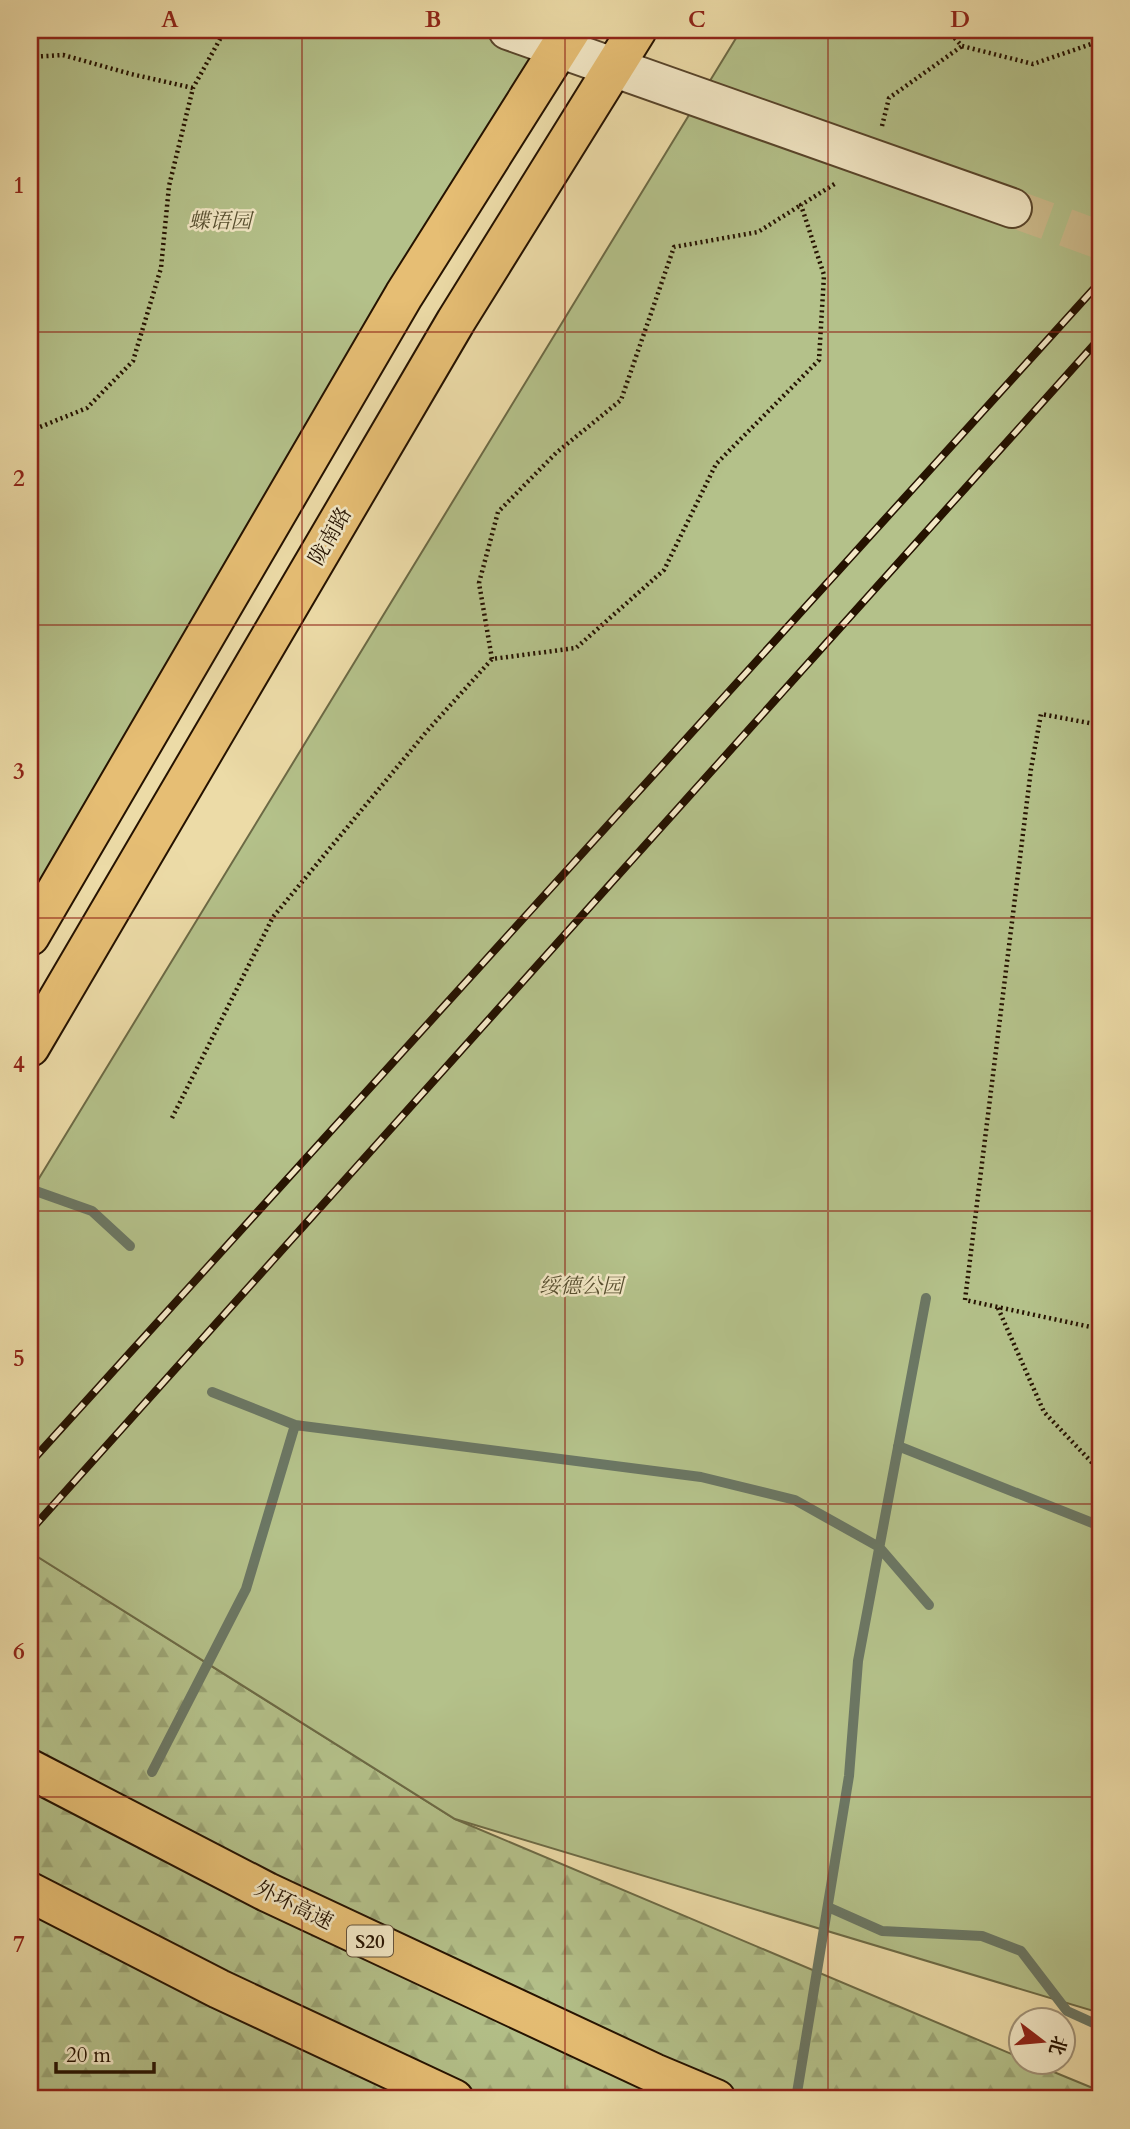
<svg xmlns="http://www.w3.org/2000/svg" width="1130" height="2129" viewBox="0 0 1130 2129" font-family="Cardo,'Noto Serif SC',serif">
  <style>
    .forest { fill: url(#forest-firs); stroke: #6c6a45; stroke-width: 2 }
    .green { fill: #b4c18a; stroke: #6c6a45; stroke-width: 2 }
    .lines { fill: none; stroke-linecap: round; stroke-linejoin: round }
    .stream { stroke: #6b7764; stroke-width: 10 }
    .minor-tunnel { stroke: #cebd8e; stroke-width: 38; stroke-dasharray: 38 19; stroke-linecap: butt }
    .minor-casing { stroke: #57442a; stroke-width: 42 }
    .major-casing { stroke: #251200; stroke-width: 42 }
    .highway-casing { stroke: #251200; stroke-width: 42 }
    .path { stroke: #251200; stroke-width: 4.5; stroke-dasharray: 2 3.5; stroke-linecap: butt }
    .minor { stroke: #f3e8c6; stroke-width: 38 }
    .major { stroke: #e6be74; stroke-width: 38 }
    .highway { stroke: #e6be74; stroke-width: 38 }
    .rail-casing { stroke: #251200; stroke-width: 8 }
    .rail { stroke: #f3e8c6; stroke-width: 5; stroke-dasharray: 16; stroke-linecap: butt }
    .grid { fill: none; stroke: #8f2418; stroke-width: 2; stroke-opacity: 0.55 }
    .labels { text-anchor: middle; stroke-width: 5; stroke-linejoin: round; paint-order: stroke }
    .shield { fill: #f3e8c6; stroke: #63523b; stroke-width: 2 }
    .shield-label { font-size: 19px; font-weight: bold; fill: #251200 }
    .park-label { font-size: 21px; font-style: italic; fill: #574f30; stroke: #f3e8c6 }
    .street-label { font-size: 21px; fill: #251200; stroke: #f3e8c6 }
    .neatline { fill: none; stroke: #8f2418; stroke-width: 2.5 }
    .grid-label { font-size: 23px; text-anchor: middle; font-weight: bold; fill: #8f2418 }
  </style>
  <defs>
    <pattern id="forest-firs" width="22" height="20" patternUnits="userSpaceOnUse" patternTransform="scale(1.75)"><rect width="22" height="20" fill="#b4c18a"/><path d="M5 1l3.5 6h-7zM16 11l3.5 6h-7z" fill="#9ba575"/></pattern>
  </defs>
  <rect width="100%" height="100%" fill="#ecdba7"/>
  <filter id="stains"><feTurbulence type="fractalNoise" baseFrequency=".00286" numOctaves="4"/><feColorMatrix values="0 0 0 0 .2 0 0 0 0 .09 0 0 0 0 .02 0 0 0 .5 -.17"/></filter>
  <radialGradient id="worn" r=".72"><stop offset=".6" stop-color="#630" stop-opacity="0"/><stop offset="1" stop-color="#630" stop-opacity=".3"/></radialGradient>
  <path class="forest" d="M30,1552L455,1819L1021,2058V2062L1032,2063L1100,2091V2099H30Z"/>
  <path class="green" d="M30,30H558L30,901Z
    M741,30H1100V2013L455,1819L30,1552V1193Z"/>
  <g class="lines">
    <path class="stream" d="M30,1189L92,1211L130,1246
      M212,1392L295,1425L701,1477L795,1500L879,1547L929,1605
      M898,1446L1100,1526
      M152,1772L246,1589L295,1425
      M828,1907L882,1931L982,1936L1021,1951L1067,2011L1100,2026
      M796,2099L849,1776L858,1661L926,1298"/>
    <path class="minor-tunnel" d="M1012,208L1100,240"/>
    <defs>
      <path id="minor" d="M508,30L1012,208"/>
      <path id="major" d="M30,936L404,295L571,30
        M30,1047L456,321L637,30"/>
      <path id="highway" d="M30,1769L267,1892L654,2073L716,2099
        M30,1892L219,1989L454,2099"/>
    </defs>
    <use href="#minor" class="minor-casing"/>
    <use href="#major" class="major-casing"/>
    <use href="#highway" class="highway-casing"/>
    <path class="path" d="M947,30L962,46L1033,64L1100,41
      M30,57L63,55L131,74L193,88
      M882,126L889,98L962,46
      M30,431L87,408L133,361L161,268L169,186L193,88L225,30
      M492,659L479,583L498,512L556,453L621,400L674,247L758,232L801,205
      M1100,725L1041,714L1031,769L965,1300L1100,1329
      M172,1118L273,917L427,731L492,659L576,648L664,570L716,464L819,360L824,275L801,205L836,183
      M998,1308L1044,1412L1100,1471"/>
    <use href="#minor" class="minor"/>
    <use href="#major" class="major"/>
    <use href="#highway" class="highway"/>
    <defs>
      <path id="rail" d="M30,1463L1100,282
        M30,1531L1100,338"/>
    </defs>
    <use href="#rail" class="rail-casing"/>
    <use href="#rail" class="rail"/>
  </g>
  <path class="grid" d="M302,30V2099M565,30V2099M828,30V2099M30,332H1100M30,625H1100M30,918H1100M30,1211H1100M30,1504H1100M30,1797H1100"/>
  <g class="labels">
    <rect class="shield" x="347" y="1925.5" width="46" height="31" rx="5"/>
    <g class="shield-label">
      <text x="370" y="1948">S20</text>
    </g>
    <g class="park-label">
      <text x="220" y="228">蝶语园</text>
      <text x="581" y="1293">绥德公园</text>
    </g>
    <g class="street-label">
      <text transform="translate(330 536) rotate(-60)" y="7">陇南路</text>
      <text transform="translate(294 1905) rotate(26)" y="7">外环高速</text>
    </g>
  </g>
  <rect width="1130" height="2129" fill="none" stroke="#ecdba7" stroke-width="77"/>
  <g transform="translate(1042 2041) rotate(106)"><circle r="33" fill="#f3e8c6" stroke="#a19277" stroke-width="2"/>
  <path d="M0-5L12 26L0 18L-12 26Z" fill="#8f2418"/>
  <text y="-10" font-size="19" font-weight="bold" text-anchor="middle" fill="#251200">北</text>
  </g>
  <path d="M56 2062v10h98v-10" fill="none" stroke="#251200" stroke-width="3.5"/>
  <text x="66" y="2062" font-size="21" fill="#251200" stroke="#f3e8c6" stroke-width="5" paint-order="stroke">20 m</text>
  <rect x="38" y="38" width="1054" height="2052" class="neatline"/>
  <g class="grid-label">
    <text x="170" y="27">A</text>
    <text x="433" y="27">B</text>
    <text x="697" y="27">C</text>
    <text x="960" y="27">D</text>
    <text x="19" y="193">1</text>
    <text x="19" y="486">2</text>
    <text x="19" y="779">3</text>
    <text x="19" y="1072">4</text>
    <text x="19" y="1366">5</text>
    <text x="19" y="1659">6</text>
    <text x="19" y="1952">7</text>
  </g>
  <rect width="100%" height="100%" filter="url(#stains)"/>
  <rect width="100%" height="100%" fill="url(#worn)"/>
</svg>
